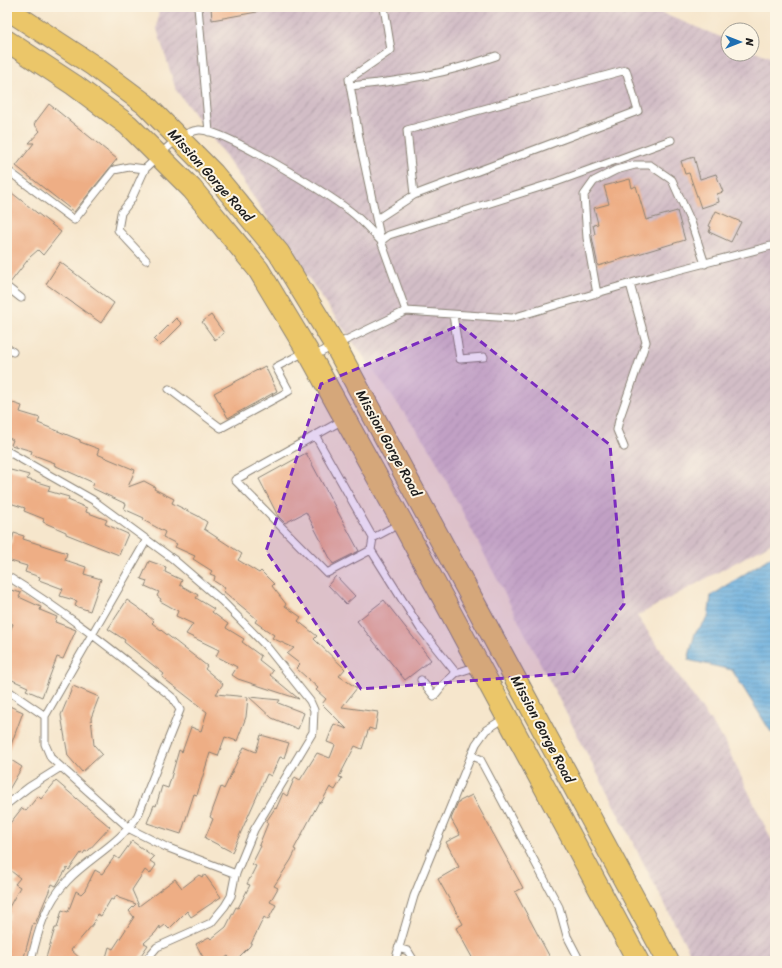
<svg xmlns="http://www.w3.org/2000/svg" width="782" height="968" viewBox="0 0 782 968" font-family="Sriracha,sans-serif">
  <style>
    .industrial { fill: url(#industrial-furrows) }
    .water { fill: url(#water-rules); stroke: #42647d }
    .building { fill: #eeae85 }
    .lines { fill: none; stroke-linecap: round; stroke-linejoin: round }
    .service-casing { stroke: #898174; stroke-width: 9 }
    .primary-casing { stroke: #898174; stroke-width: 23 }
    .service { stroke: #fff; stroke-width: 7 }
    .primary { stroke: #ebc669; stroke-width: 21 }
    .marked { fill: #7b2cbf; fill-opacity: 0.2; stroke: #7b2cbf; stroke-width: 3; stroke-dasharray: 8 5; stroke-linejoin: round }
    .labels { text-anchor: middle; stroke-width: 4; stroke-linejoin: round; paint-order: stroke }
    .street-label { font-size: 14px; fill: #1c1c1c; stroke: #fcf5e5 }
  </style>
  <defs>
    <pattern id="industrial-furrows" width="10" height="10" patternUnits="userSpaceOnUse"><rect width="10" height="10" fill="#d2bdc6"/><path d="M-1 1l2-2M0 10L10 0M9 11l2-2" fill="none" stroke="#b4a2aa"/></pattern>
    <pattern id="water-rules" width="6" height="5" patternUnits="userSpaceOnUse"><rect width="6" height="5" fill="#67adde"/><path d="M0 2.5h6" fill="none" stroke="#548cb3"/></pattern>
  </defs>
  <rect width="100%" height="100%" fill="#fcf5e5"/>
  <filter id="ink" filterUnits="userSpaceOnUse"><feTurbulence type="fractalNoise" baseFrequency=".025" numOctaves="2"/><feDisplacementMap in="SourceGraphic" scale="8" xChannelSelector="R" yChannelSelector="G"/><feConvolveMatrix kernelMatrix="1 2 1 2 8 2 1 2 1" color-interpolation-filters="sRGB"/></filter>
  <filter id="wash" filterUnits="userSpaceOnUse"><feTurbulence type="fractalNoise" baseFrequency=".012" numOctaves="4" result="noise"/><feDisplacementMap in="SourceGraphic" scale="16" xChannelSelector="R" yChannelSelector="G"/><feGaussianBlur stdDeviation="0.9" result="paint"/><feColorMatrix in="noise" values="0 0 0 0 0 0 0 0 0 0 0 0 0 0 0 0 0 1.4 0 .05"/><feComposite in="paint" operator="in"/></filter>
  <g filter="url(#wash)">
    <rect width="100%" height="100%" fill="#f6e6cc"/>
    <path class="industrial" d="M159,7H647L728,40V54H752V50L775,59V541L637,616L723,739L775,847V961H694L430,449L338,321L227,158L176,90L157,29Z"/>
    <path class="water" d="M775,554V734L771,732L732,670L688,660L695,633L708,618L711,596Z"/>
    <g id="blocks">
      <path class="building" d="M211,7H256L257,12L212,20Z
        M49,104L117,159L74,212L16,166L34,143H29L40,131L34,124Z
        M694,157L700,179L716,174L723,192L717,194L719,202L701,208L689,173L685,174L681,161Z
        M630,179L632,188L636,186L646,220L677,211L685,240L598,266L592,237V235L595,234L593,225L598,224L594,208L609,204L604,186Z
        M7,189L61,232L43,255L38,250L30,257L10,283L7,282Z
        M716,211L741,222L731,242L709,232L711,227L709,226Z
        M60,262L114,303L101,323L46,284Z
        M211,315L224,333L215,340L202,322Z
        M176,318L182,324L160,346L154,340Z
        M265,366L277,391L228,418L214,393Z
        M7,401L22,406L20,412L40,418L38,423L80,440V442L99,449L97,454L135,470L128,487L144,481L155,487L154,489L174,499L172,503L198,516L207,522L204,529L242,554L238,560L259,573L261,571L274,584L272,586L286,604L285,606L301,617L298,621L317,636L314,639L345,669L339,676L357,688L342,707L378,712L375,730L369,728L362,749L355,746L339,777L342,778L335,790L330,787L321,803L319,802L294,849L296,850L291,860L274,886L278,888L270,902L276,905L268,920L264,917L250,946L235,961H232L228,956L221,961H205L196,944L209,937L211,939L226,927L236,907L238,908L250,885L247,884L256,866L252,864L261,846L259,845L268,823L266,822L275,808L276,809L283,793L287,796L295,777L300,780L317,753L330,758L335,745L327,742L334,724L347,729L322,704L326,699L316,690L318,688L296,668L300,664L287,654L294,648L272,638L274,635L255,622L257,619L223,591L225,588L214,581L215,576L210,574L212,571L193,559L195,556L175,547L177,544L163,537L165,532L143,520L144,518L124,509L126,504L92,488L94,483L54,465L55,463L31,454L32,451L11,445L13,440L7,437Z
        M306,453L359,551L333,564L306,512L285,523L278,516L259,479Z
        M7,469L29,475L27,479L50,486L48,491L69,497L68,500L87,508L86,512L107,520L105,524L128,534L119,555L66,534V532L43,522L44,519L24,511L25,508L7,502Z
        M14,533L24,536L23,539L67,553L65,560L86,567L84,574L101,579L90,611L75,606L77,601L60,596L63,589L39,580L40,577L25,572L27,566L7,560Z
        M149,561L166,567L165,572L182,580L180,585L198,595L196,598L214,609L212,612L228,624L226,628L244,639L242,642L261,656L259,660L273,671L270,675L299,699L238,679L232,675L237,667L216,656L219,650L186,634L193,624L176,616L178,611L160,601L161,599L157,596L159,592L145,586L147,581L141,579Z
        M336,576L355,596L346,604L328,585Z
        M11,590L21,593L19,597L41,607L40,610L57,617L55,622L76,630L63,659L57,657L42,697L26,690L28,687L10,679L12,676L7,673V638L13,624L7,622V601Z
        M127,600L140,609L154,621L152,623L207,666L205,669L223,684L216,694L248,697L246,717L237,741L225,737L218,756L210,753L197,795L194,794L181,834L147,823L154,805L156,806L162,786L168,788L179,750L182,752L191,727L201,731L207,712L162,677L164,674L124,642L125,640L108,629Z
        M384,600L431,660L405,680L357,621Z
        M73,686L99,697L91,718L94,745L102,754L82,772L68,756L61,715Z
        M249,697L280,700L278,703L304,713L298,729L272,718Z
        M7,705L23,712L8,753H7Z
        M261,735L289,743L284,758L280,757L271,776L267,774L232,852L205,838L213,819L210,817L221,787L224,789L244,747L256,752Z
        M11,760L22,767L7,793V767Z
        M56,781L110,827L87,852L85,851L83,854L81,853L69,870L67,868L56,886L52,884L35,924L33,923L23,961L7,959V924L10,914L7,911L20,887L15,884L20,878L7,868V827L22,808L26,811L38,796L41,799Z
        M472,795L523,888L515,892L552,961H474L456,928L463,924L438,879L459,867L446,842L460,835L451,819L458,802Z
        M132,841L154,857L150,861L156,865L150,874L145,870L132,890L139,906L175,879L182,888L199,875L202,877L205,875L221,897L191,917L187,911L169,929L165,925L160,929V926L155,933L144,943L148,945L137,961H105L109,947L113,949L134,917L129,911L136,904L119,898L117,895L113,900L111,899L101,916L97,914L94,923L71,950L83,961H45L55,928H57L62,910L68,912L76,891L81,894L85,890L95,870L102,874L115,856L119,859Z"/>
    </g>
  </g>
  <g filter="url(#ink)">
    <use href="#blocks" fill-opacity="0" stroke="#898174" stroke-width="1"/>
    <g class="lines">
      <defs>
        <path id="service" d="M198,7L209,132
          M350,86C404,81 445,74 496,56
          M145,169L131,200L121,213L118,230L146,260
          M7,170L74,220L114,170L129,167L145,169C160,156 178,132 199,130C223,128 327,194 350,211C362,220 371,231 381,241
          M377,219L414,195L638,111L626,70L407,130L414,195
          M381,241L360,143L349,79L391,50L384,7
          M7,287L21,298
          M597,294L587,238L584,195L594,181L616,170L635,165H650L672,180L691,222L705,264
          M406,311L381,241L389,235L556,182L671,140
          M453,315L460,359L484,357
          M7,348L13,352
          M313,356L406,311L512,318L655,276L775,245
          M169,389L221,428L289,391L276,367L305,352
          M343,420L235,480L327,573L371,550L420,628L456,673L478,666
          M315,435L373,538
          M624,447L617,430L619,420L646,342L630,284
          M7,451L93,500L173,559L222,601L267,647L310,701L314,710L313,732L254,830L235,876L231,896L225,906L211,923L157,947L145,961
          M146,541L45,716V744L51,758L130,829L166,847L236,874
          M371,550L373,538L401,523
          M7,576C66,612 119,655 173,698L180,710L138,815C121,843 90,857 67,881C45,904 38,931 31,961
          M421,680L434,696L442,686L456,673
          M7,690L45,716
          M472,756L480,759L559,907L567,936L580,961
          M7,804L29,787L61,767
          M398,948L408,951L414,961
          M395,961L414,896L476,744L486,730L505,718"/>
        <path id="primary" d="M7,9L94,66L145,104L213,173L279,253L335,345L668,961
          M7,41L74,85L128,125L192,189L258,269L311,357L402,522L638,961"/>
      </defs>
      <use href="#service" class="service-casing"/>
      <use href="#primary" class="primary-casing"/>
      <use href="#service" class="service"/>
      <use href="#primary" class="primary"/>
    </g>
  </g>
  <path class="marked" d="M460,325L610,445L624,604L573,673L361,689L266,551L321,384Z"/>
  <g class="labels">
    <g class="street-label">
      <text transform="translate(211 175) rotate(48)" y="5">Mission Gorge Road</text>
      <text transform="translate(389 443) rotate(61)" y="5">Mission Gorge Road</text>
      <text transform="translate(543 729) rotate(62)" y="5">Mission Gorge Road</text>
    </g>
  </g>
  <rect width="782" height="968" fill="none" stroke="#fcf5e5" stroke-width="24"/>
  <g transform="translate(740 42) rotate(90)"><circle r="19" fill="#fcf5e5" stroke="#a29e95"/>
  <path d="M0-3L7 15L0 10L-7 15Z" fill="#1f6fb2"/>
  <text y="-6" font-size="11" font-weight="bold" text-anchor="middle" fill="#1c1c1c">N</text>
  </g>
</svg>
